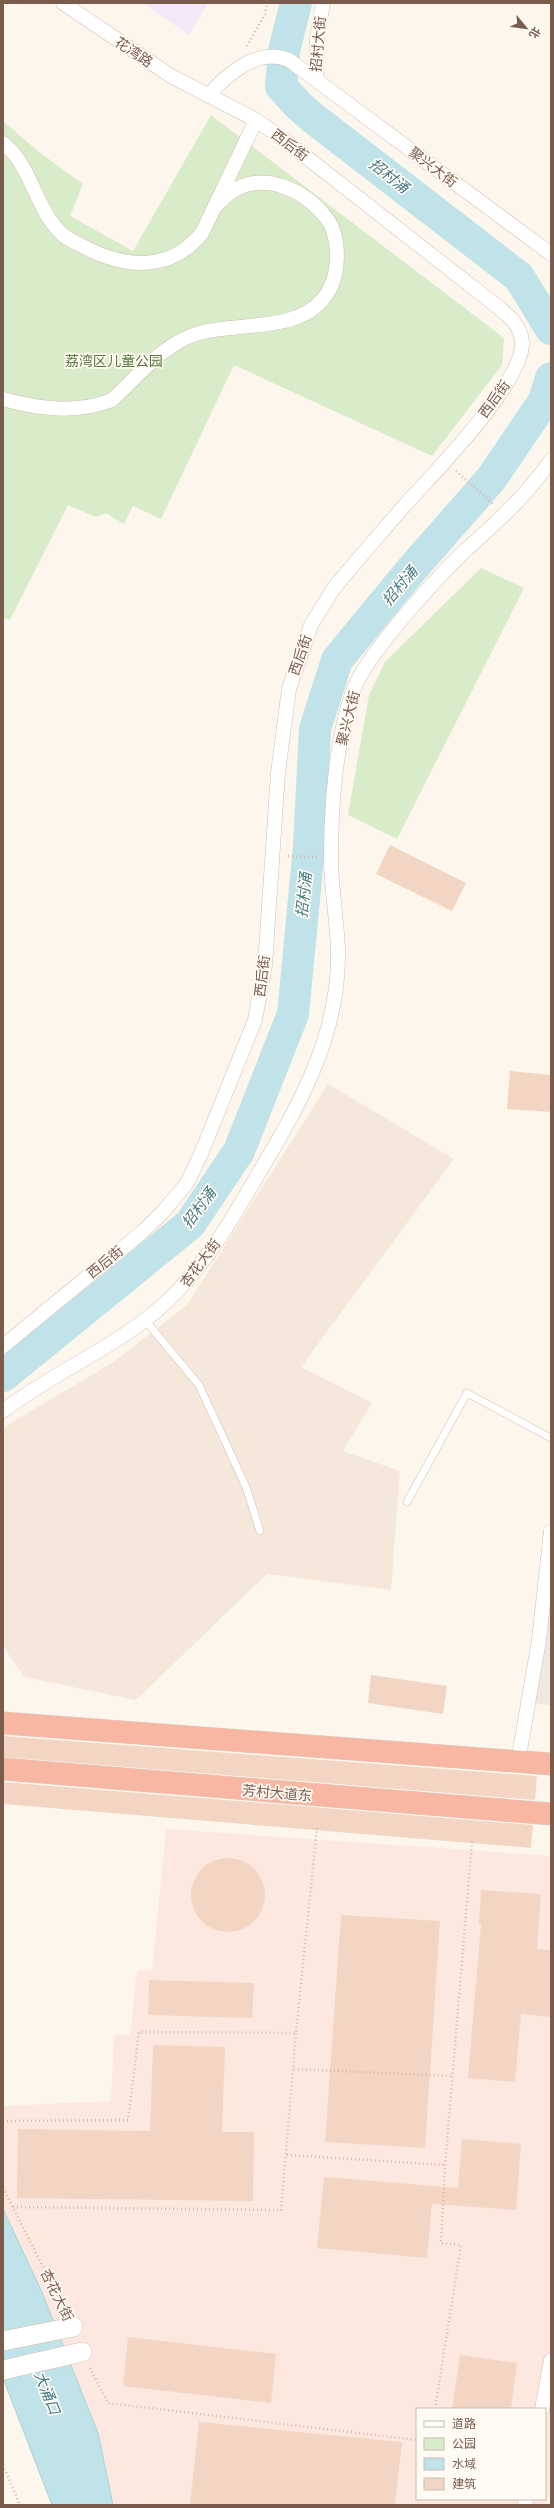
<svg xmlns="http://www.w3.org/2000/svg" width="554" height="2508" viewBox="0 0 554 2508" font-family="Manrope,'Noto Sans SC',sans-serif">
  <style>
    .residential { fill: #f5e8da }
    .commercial { fill: #fde8e0; fill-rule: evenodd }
    .industrial { fill: #efe9e4 }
    .education { fill: #f3e8fa }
    .green { fill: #d8ecc9 }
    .water { fill: #bfe3e8; stroke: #a5d3da }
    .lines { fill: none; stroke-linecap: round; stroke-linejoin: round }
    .river { stroke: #bfe3e8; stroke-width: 32 }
    .building { fill: #f3d5c3 }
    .lane-casing { stroke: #d1beb0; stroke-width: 8 }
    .street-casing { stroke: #d1beb0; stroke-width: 15 }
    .secondary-casing { stroke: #d6c0b0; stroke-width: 20 }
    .highway-casing { stroke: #dad1cd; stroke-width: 23 }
    .path { stroke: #d9b8a5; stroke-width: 2.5; stroke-dasharray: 1 3; stroke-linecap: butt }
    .lane { stroke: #fff; stroke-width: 7 }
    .street { stroke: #fff; stroke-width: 14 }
    .secondary { stroke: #fff; stroke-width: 19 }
    .highway { stroke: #f7b7a3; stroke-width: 22 }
    .labels { text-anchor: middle; stroke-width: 3.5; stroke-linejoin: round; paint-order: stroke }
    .street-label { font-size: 14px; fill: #7a5c4d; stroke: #fffaf3 }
    .park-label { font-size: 14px; fill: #537a41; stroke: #fffaf3 }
    .water-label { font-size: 15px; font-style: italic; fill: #437c86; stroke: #fffaf3 }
  </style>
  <rect width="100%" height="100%" fill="#fdf6ec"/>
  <path class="residential" d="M328,1084L454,1159L301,1367L372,1403L343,1451L400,1471L391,1590L267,1574L136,1700L24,1677L3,1646V1430L9,1424L112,1363L187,1305Z"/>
  <path class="commercial" d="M166,1829L551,1856V2489L547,2505H113L98,2433L41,2290L3,2209V2106L111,2101L114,2034L130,2035L137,1971L152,1970ZM417,2409H545V2499H417Z"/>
  <path class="industrial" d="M551,1562V1705L535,1704Z"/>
  <path class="education" d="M143,3H208L189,35Z"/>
  <path class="green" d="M211,115L504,338L502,365L432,456L234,365L161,519L133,506L124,524L106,513L96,517L68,505L10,620L3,618V121L39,152L83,184L70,216L133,251Z
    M481,568L524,588L397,839L348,815L369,695L385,662Z"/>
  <path class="water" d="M3,2209L41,2290L98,2433L113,2505H52L3,2378Z"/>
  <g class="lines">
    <path class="river" d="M296,3L284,51L281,86L298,105L313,118L519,277L551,329
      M3,1376L190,1224L239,1151L293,1014L309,847L315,729L337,660L412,569L491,479L544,401L551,378"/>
  </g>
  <path class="building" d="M390,845L466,883L452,911L376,874Z
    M510,1071L551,1075V1112L507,1109Z
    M371,1675L447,1686L443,1714L368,1703Z
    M3,1736L537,1776L535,1800L3,1757Z
    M3,1782L533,1825L531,1848L3,1804Z
    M191 1895a37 37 0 1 1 74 0a37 37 0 1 1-74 0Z
    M481,1890L541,1894L537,1949L551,1950V2017L521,2014L515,2082L468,2078L481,1924H479Z
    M341,1915L440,1921L425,2148L325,2142Z
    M149,1980L254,1983L252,2018L148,2015Z
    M153,2045L225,2047L222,2132H254L253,2201L17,2198L18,2129L150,2131Z
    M462,2139L521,2144L516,2210L432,2204L427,2258L317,2248L324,2177L458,2188Z
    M128,2337L276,2354L271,2403L123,2386Z
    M460,2355L517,2363L511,2409H452Z
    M199,2422L402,2442L395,2505H190Z"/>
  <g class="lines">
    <defs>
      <path id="lane" d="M145,1320L199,1385L246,1487L260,1531
        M407,1502L467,1393L551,1438"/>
      <path id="street" d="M316,78L317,38L323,3
        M208,96C227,74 258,47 289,60L551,254
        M3,143C32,166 35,209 62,234C68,240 79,244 86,248C128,269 171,271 202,233L256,120
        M3,399C39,409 77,414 112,400C136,378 156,352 186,338C226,319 293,336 323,299C341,278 342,234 323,214C303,190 266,173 236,189C228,193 221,201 215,207
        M3,1346L141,1233L162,1213L187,1183L201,1154L255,1020L265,965L278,773L289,689L311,625L334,588C357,560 381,533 405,505C432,475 526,380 522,341C520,325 509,316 498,307L287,142L256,120L171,76L63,3
        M3,1411C51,1374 108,1351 155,1312C197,1277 226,1230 253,1183C296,1111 340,1038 338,950C337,919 331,888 331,857C331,808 336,735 354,689C363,667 378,649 392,631C415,603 440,574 467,549C498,521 527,495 551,460
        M518,1762L539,1640L551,1531
        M542,2409L551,2360
        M525,2505L526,2499"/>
      <path id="secondary" d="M3,2341L73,2327
        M3,2370L82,2352"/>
      <path id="highway" d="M3,1723L551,1764
        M3,1769L551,1814"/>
    </defs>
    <use href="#lane" class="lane-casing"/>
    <use href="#street" class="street-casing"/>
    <use href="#secondary" class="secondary-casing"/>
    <use href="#highway" class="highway-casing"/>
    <path class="path" d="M247,46L265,14L267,3
      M456,471L493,504
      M288,856L317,857
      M294,2069L452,2076
      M3,2121L128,2120L139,2032L296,2033L317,1828
      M287,2155L445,2165
      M3,2188L65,2310
      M13,2207L281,2210L296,2033
      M90,2368L108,2403L417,2440
      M435,2409L461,2245L441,2243L445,2165L472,1841
      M3,2465L20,2505
      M418,2505L419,2499"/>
    <use href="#lane" class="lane"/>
    <use href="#street" class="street"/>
    <use href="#secondary" class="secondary"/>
    <use href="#highway" class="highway"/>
  </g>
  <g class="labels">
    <g class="street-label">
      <text transform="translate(318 44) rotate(-85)" y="5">招村大街</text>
      <text transform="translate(134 52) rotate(34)" y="5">花湾路</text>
      <text transform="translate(290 145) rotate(37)" y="5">西后街</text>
      <text transform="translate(433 167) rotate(37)" y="5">聚兴大街</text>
      <text transform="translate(494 399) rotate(-54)" y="5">西后街</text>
      <text transform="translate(300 655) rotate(-71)" y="5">西后街</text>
      <text transform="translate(348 718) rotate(-76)" y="5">聚兴大街</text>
      <text transform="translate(262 976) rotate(-83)" y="5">西后街</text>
      <text transform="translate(105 1262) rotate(-39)" y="5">西后街</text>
      <text transform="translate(200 1263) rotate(-53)" y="5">杏花大街</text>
      <text transform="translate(277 1793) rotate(5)" y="5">芳村大道东</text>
      <text transform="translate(57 2295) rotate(64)" y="5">杏花大街</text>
    </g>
    <g class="park-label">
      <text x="114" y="366">荔湾区儿童公园</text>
    </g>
    <g class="water-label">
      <text transform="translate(389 176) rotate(38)" y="5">招村涌</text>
      <text transform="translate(400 586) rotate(-50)" y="5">招村涌</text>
      <text transform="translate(304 895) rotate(-84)" y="5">招村涌</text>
      <text transform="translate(199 1208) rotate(-53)" y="5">招村涌</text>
      <text transform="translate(47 2393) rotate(68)" y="5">大涌口</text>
    </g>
  </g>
  <rect width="554" height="2508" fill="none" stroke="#7a5c4d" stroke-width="8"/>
  <rect x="416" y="2408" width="130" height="92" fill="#fffaf3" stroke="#cabbb1"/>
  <rect x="424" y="2421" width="20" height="6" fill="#ffffff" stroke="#cabbb1"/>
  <text x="452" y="2428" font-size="12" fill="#7a5c4d">道路</text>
  <rect x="424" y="2438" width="20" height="12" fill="#d8ecc9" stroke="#cabbb1"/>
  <text x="452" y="2448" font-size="12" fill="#7a5c4d">公园</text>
  <rect x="424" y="2458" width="20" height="12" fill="#bfe3e8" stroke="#cabbb1"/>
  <text x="452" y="2468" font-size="12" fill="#7a5c4d">水域</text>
  <rect x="424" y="2478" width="20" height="12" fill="#f3d5c3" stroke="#cabbb1"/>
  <text x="452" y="2488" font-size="12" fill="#7a5c4d">建筑</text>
  <g transform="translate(526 28) rotate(119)" stroke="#fffaf3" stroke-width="3" paint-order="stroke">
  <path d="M0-3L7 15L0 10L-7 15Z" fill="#7a5c4d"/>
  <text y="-6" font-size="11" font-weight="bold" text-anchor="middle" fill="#7a5c4d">北</text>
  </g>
</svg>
